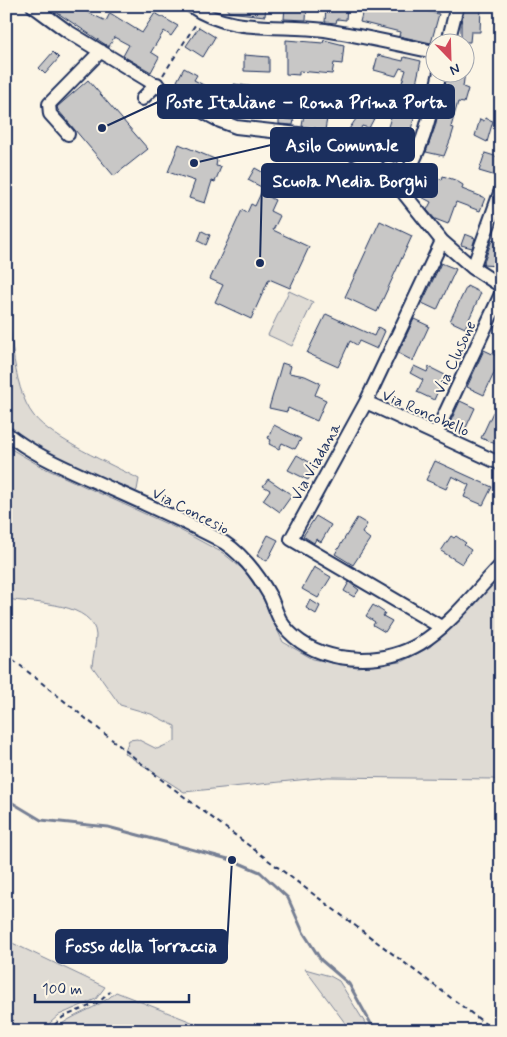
<svg xmlns="http://www.w3.org/2000/svg" width="507" height="1037" viewBox="0 0 507 1037" font-family="Mynerve,sans-serif">
  <style>
    .green { fill: #dfdbd4; stroke: #7d8599 }
    .lines { fill: none; stroke-linecap: round; stroke-linejoin: round }
    .stream { stroke: #767f94; stroke-width: 3 }
    .building { fill: #c8c7c6; stroke: #1b2f5e }
    .minor-casing { stroke: #1b2f5e; stroke-width: 16 }
    .path { stroke: #1b2f5e; stroke-width: 2; stroke-dasharray: 5 4; stroke-linecap: butt }
    .minor { stroke: #fcf5e5; stroke-width: 12 }
    .labels { text-anchor: middle; stroke-width: 4; stroke-linejoin: round; paint-order: stroke }
    .street-label { font-size: 16px; fill: #1b2f5e; stroke: #fcf5e5 }
    .leader { fill: none; stroke: #1b2f5e; stroke-width: 2 }
    .callout-dot { fill: #1b2f5e; stroke: #fcf5e5; stroke-width: 2 }
    .callout { fill: #1b2f5e; stroke: #1b2f5e; stroke-width: 2 }
    .callout-label { font-size: 18px; text-anchor: middle; font-weight: bold; fill: #fff }
  </style>
  <rect width="100%" height="100%" fill="#fcf5e5"/>
  <filter id="ink" filterUnits="userSpaceOnUse"><feTurbulence type="fractalNoise" baseFrequency=".02" numOctaves="2"/><feDisplacementMap in="SourceGraphic" scale="10" xChannelSelector="R" yChannelSelector="G"/><feConvolveMatrix kernelMatrix="1 2 1 2 8 2 1 2 1" color-interpolation-filters="sRGB"/></filter>
  <g filter="url(#ink)">
    <path class="green" d="M6,279C11,318 10,386 34,416C52,439 111,464 139,479L137,490L132,495L25,443L6,428Z
      M289,291L313,302L292,346L268,335Z
      M6,446L42,467L178,529L223,553L245,571L262,597L283,642L313,659L357,667L401,662L430,647L501,572V782L493,779L328,777L184,792L124,753L129,740L137,739L157,749L175,741V726L151,714L120,705L92,666C93,656 96,645 96,635C94,603 36,603 13,600L6,596Z
      M6,940L105,987L96,999L59,1015L41,1031H6Z
      M305,969L330,976L339,981L370,1031H351Z
      M116,992L212,1030L214,1031H53C72,1013 97,1010 116,992Z"/>
    <g class="lines">
      <path class="stream" d="M6,799L41,820L108,827L232,860L260,872L288,898L303,932L321,960L349,984L375,1031"/>
    </g>
    <path class="building" d="M47,6H74L106,21L110,13L142,33L155,13L178,26L171,36L164,31L151,52L159,57L151,72L123,56L129,45L114,37L109,47Z
      M228,6H266L265,16L228,12Z
      M285,6H307L306,20L284,19Z
      M326,6H347L346,20L337,19L336,23L325,22Z
      M364,6H379L404,12L405,6H426L425,11L439,14L431,43L399,36L400,32L360,22Z
      M465,7H481L480,32H471L470,42H461V23Z
      M199,27L215,37L203,57L186,46Z
      M286,40L323,43L324,40L344,45L342,64L334,63L332,74L299,71V75L286,74Z
      M53,52L59,58L45,74L39,68Z
      M244,55L269,57V72L244,71Z
      M378,55L403,61L404,57L421,61L413,97L423,100L418,116L415,115L408,140L386,133L406,70L400,68L396,76L374,70Z
      M184,68L197,75L194,80L232,100L234,84L268,89L267,108H272L271,119L255,117L256,113L231,111L177,81Z
      M448,72H465L463,87L468,89L464,103L458,102L451,127L454,128L451,138L444,156L426,152L435,127Z
      M88,80L148,149L114,176L58,110L57,107Z
      M303,88L325,92L321,112L328,113L325,130L302,126L307,97L302,96Z
      M364,101L379,109L369,128L362,126L360,130L403,153L397,164L343,138L358,116L354,113L359,102L363,104Z
      M279,118L294,120L293,125L279,124Z
      M485,118L493,121L487,142L475,136L480,119L484,121Z
      M179,144L217,160L216,166L221,167L215,182L212,181L205,203L189,198L195,181L168,172Z
      M485,153L501,158L496,176L479,171Z
      M255,168L273,178L267,190L248,180Z
      M419,168L442,180L443,176L455,180L463,185L462,189L485,198L480,211L456,202L448,224L435,219L427,210L431,202L414,193L408,186Z
      M261,193L275,200L270,211L280,216L273,230L309,247L290,288L269,279L251,319L215,302L223,285L210,279L242,210L247,213L251,204L255,206Z
      M380,221L412,236L377,312L345,297Z
      M202,231L210,235L206,245L198,241Z
      M465,234L475,238L472,248L461,245Z
      M492,240L501,243V258L498,266L483,265Z
      M441,263L456,269L437,310L422,303Z
      M467,286L481,293L465,328L450,321Z
      M326,314L374,336L378,327L385,331L377,349L359,341L357,345L350,341L338,367L307,353Z
      M414,319L429,326L413,361L398,353Z
      M484,350L501,358L484,395L467,387Z
      M282,363L291,366L289,373L305,376L320,383L315,395L326,400L317,421L288,408L287,412L269,408Z
      M414,366L427,372L429,367L445,375L434,400L417,392L423,380L410,373Z
      M460,401L475,408L464,432L449,425Z
      M493,412L501,416V438L498,445L481,438Z
      M274,425L301,439L295,449L282,443L279,449L269,444L271,440L268,438Z
      M297,455L316,466L308,480L288,470Z
      M435,461L492,487L483,505L464,497L469,485L452,476L446,489L426,480Z
      M268,479L292,495L280,512L263,500L270,490L263,486Z
      M316,516L331,525L321,542L316,539L314,543L303,536Z
      M357,518L367,524L362,533L370,539L353,565L335,554Z
      M268,535L278,540L267,561L257,556Z
      M451,536L454,538L456,536L466,543L464,545L471,550L462,564L441,551Z
      M314,567L331,577L318,598L302,589Z
      M349,582L359,590L354,597L344,591Z
      M310,600L320,606L316,614L306,608Z
      M373,605L385,613L383,616L392,621L385,632L373,625L375,622L366,616Z"/>
    <g class="lines">
      <defs>
        <path id="minor" d="M33,6L67,31L184,102L220,121L236,127L316,136L372,162L398,186L442,241L473,268L501,286
          M191,6C230,34 280,24 325,30C362,36 398,44 434,52
          M448,42L457,6
          M142,99L157,84
          M68,134L50,114L49,104L101,51
          M398,186C423,154 431,111 440,72
          M473,268L501,190
          M366,402L501,464
          M6,433C30,452 58,465 85,477C129,497 174,516 216,538C239,549 258,574 270,596C275,606 277,617 284,626C298,644 318,653 339,657C421,670 451,617 501,565
          M436,433L501,294
          M441,627L291,539L366,402L442,241"/>
      </defs>
      <use href="#minor" class="minor-casing"/>
      <path class="path" d="M163,75L197,22
        M6,654L162,780L495,1031
        M48,1031L63,1017L99,1002L110,992"/>
      <use href="#minor" class="minor"/>
    </g>
  </g>
  <g class="labels">
    <g class="street-label">
      <text transform="translate(454 357) rotate(-65)" y="6">Via Clusone</text>
      <text transform="translate(426 412) rotate(24)" y="6">Via Roncobello</text>
      <text transform="translate(315 461) rotate(-61)" y="6">Via Viadana</text>
      <text transform="translate(191 510) rotate(27)" y="6">Via Concesio</text>
    </g>
  </g>
  <path class="leader" d="M102 128L158 102M194 163L271 145M260 263L262 181M232 860L227 946"/>
  <g class="callout-dot">
    <circle cx="102" cy="128" r="5"/>
    <circle cx="194" cy="163" r="5"/>
    <circle cx="260" cy="263" r="5"/>
    <circle cx="232" cy="860" r="5"/>
  </g>
  <g class="callout">
    <rect x="158" y="85" width="296" height="33" rx="5"/>
    <rect x="271" y="128" width="143" height="33" rx="5"/>
    <rect x="262" y="164" width="175" height="33" rx="5"/>
    <rect x="56" y="930" width="171" height="33" rx="5"/>
  </g>
  <g class="callout-label">
    <text x="306" y="108">Poste Italiane – Roma Prima Porta</text>
    <text x="342" y="151">Asilo Comunale</text>
    <text x="350" y="187">Scuola Media Borghi</text>
    <text x="141" y="952">Fosso della Torraccia</text>
  </g>
  <rect width="507" height="1037" fill="none" stroke="#fcf5e5" stroke-width="25"/>
  <rect x="12" y="12" width="482" height="1012" fill="none" stroke="#1b2f5e" stroke-width="2" filter="url(#ink)"/>
  <g transform="translate(450 58) rotate(157)"><circle r="24" fill="#fcf5e5" stroke="#a2a6af"/>
  <path d="M0-4L9 19L0 12L-9 19Z" fill="#d1495b"/>
  <text y="-8" font-size="14" font-weight="bold" text-anchor="middle" fill="#1b2f5e">N</text>
  </g>
  <path d="M35 994v8h154v-8" fill="none" stroke="#1b2f5e" stroke-width="2.5"/>
  <text x="42" y="994" font-size="15" fill="#1b2f5e" stroke="#fcf5e5" stroke-width="4" paint-order="stroke">100 m</text>
</svg>
